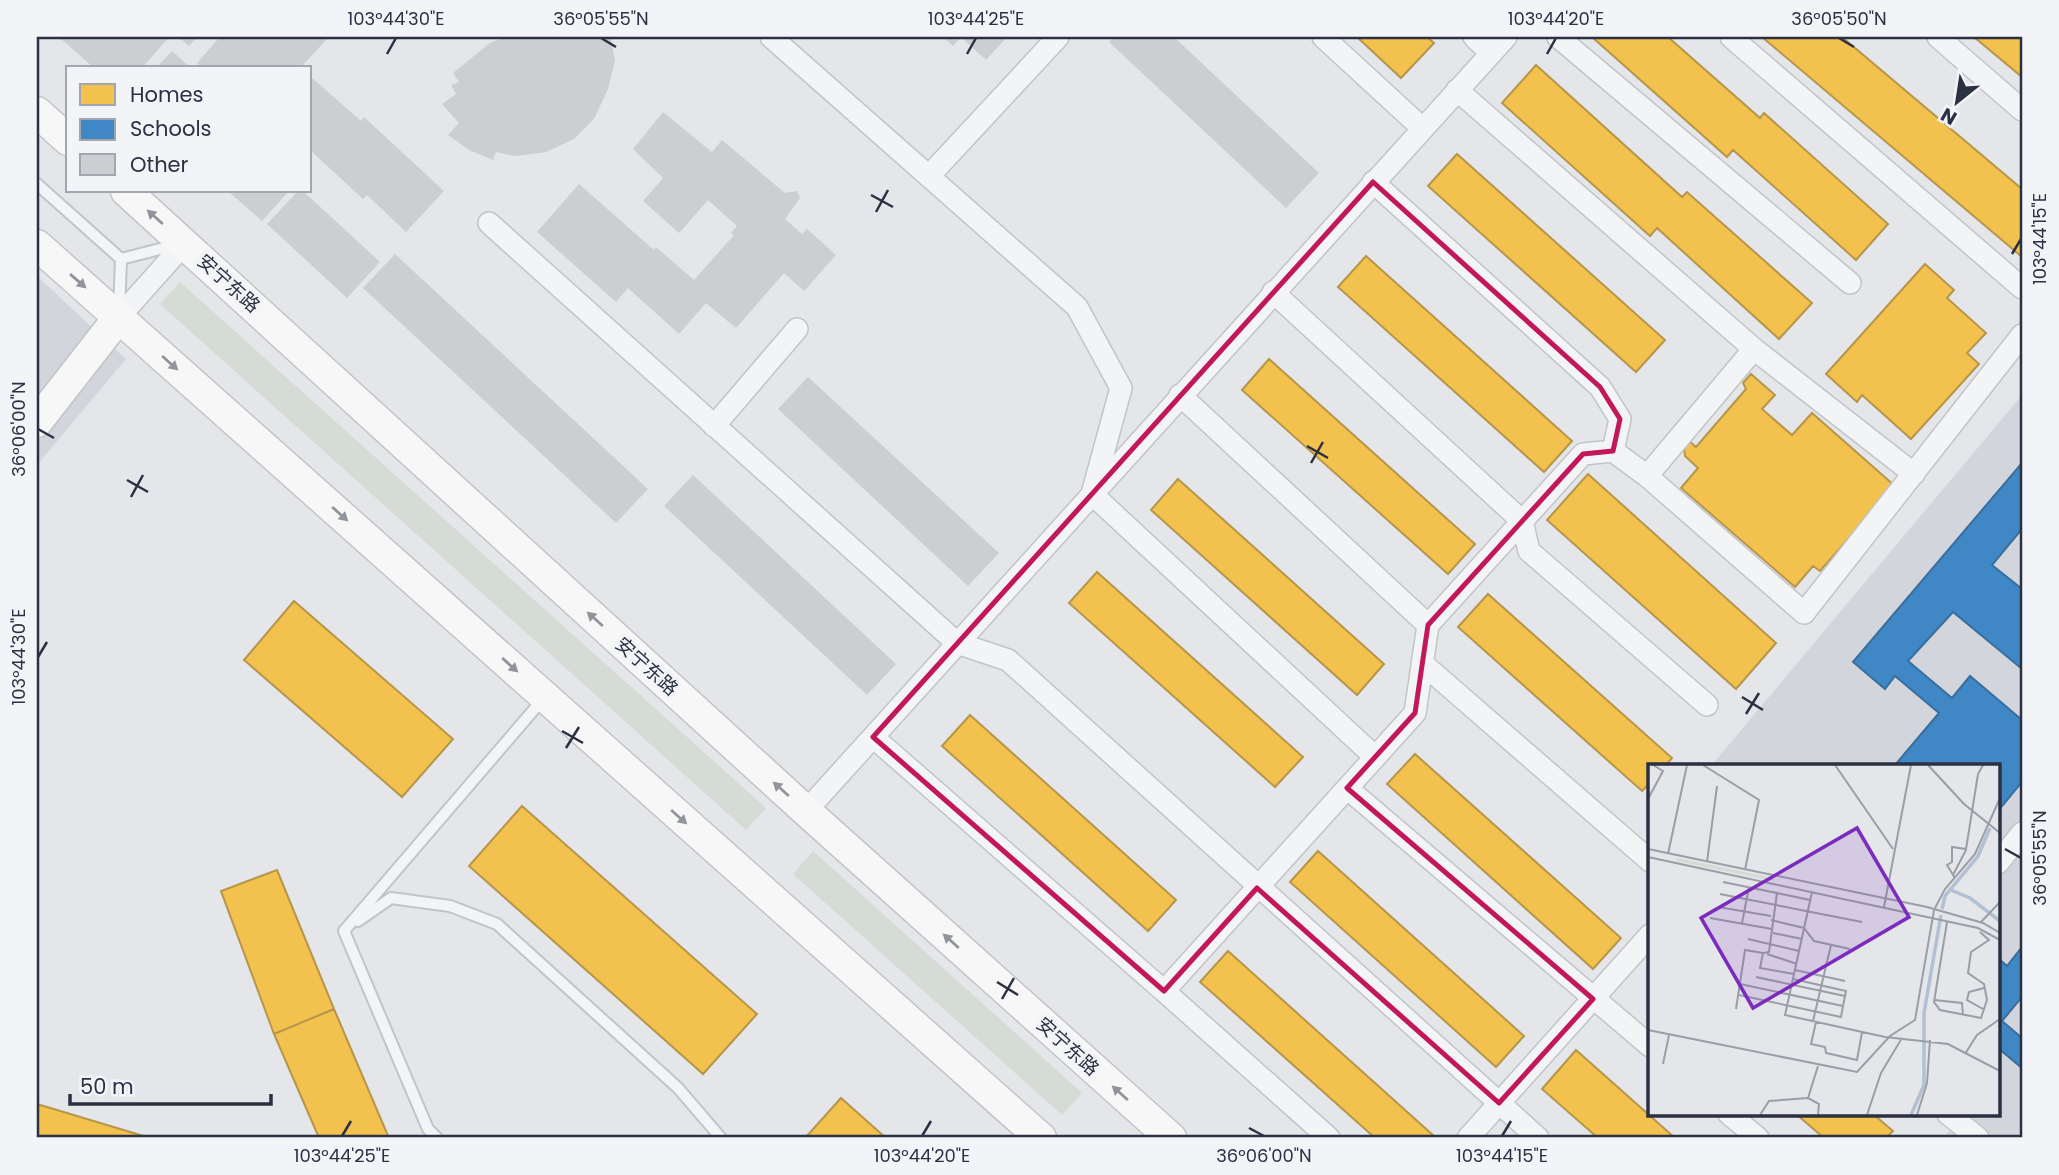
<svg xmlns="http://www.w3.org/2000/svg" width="2059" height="1175" viewBox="0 0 2059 1175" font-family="Poppins,'Noto Sans SC',sans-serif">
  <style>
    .built { fill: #d3d5dc }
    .grass { fill: #d4dcd5 }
    .homes { fill: #f2c14e; stroke: #b6964a; stroke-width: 2 }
    .schools { fill: #3f88c5; stroke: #396e9e; stroke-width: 2 }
    .building { fill: #ccced1 }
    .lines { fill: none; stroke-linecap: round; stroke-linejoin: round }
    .lane-casing { stroke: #c2c4c7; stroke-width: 14 }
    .street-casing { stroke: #c2c4c7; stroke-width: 24 }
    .secondary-casing { stroke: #c2c4c7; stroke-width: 33 }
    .lane { stroke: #f3f4f6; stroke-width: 10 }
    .street { stroke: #f3f4f6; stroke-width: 21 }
    .secondary { stroke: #f7f7f7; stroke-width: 30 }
    .oneway { fill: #91949c }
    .marked { fill: none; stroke: #c2185b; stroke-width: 5; stroke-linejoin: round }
    .ticks { fill: none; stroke: #2b3142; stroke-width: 2.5 }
    .labels { text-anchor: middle; stroke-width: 7; stroke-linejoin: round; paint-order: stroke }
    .street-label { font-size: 19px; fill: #2b3142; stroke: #f2f4f8 }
    .inset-river { fill: none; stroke: #b3c0d3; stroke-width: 3.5 }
    .inset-road { fill: none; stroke: #9a9ea6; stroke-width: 2 }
    .view { fill: #7b2cbf; fill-opacity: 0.15; stroke: #7b2cbf; stroke-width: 3.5 }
    .inset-edge { fill: none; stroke: #2b3142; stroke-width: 3.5 }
    .neatline { fill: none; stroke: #2b3142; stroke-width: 2.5 }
    .ticks-label { font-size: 18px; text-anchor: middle; fill: #2b3142 }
  </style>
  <rect width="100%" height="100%" fill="#e4e6e9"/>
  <path class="built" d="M37,276L126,359L37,465Z
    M2022,395V1138H1943L1964,1114H1998V766H1711Z"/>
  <path class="grass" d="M180,282L766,808L746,830L160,304Z
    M813,851L1082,1093L1062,1115L793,874Z"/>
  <path class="homes" d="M1357,37H1427L1434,43L1401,78Z
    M1592,37H1668L1760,118L1764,113L1888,224L1856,260L1733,150L1727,157Z
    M1762,37H1842L2022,189V257Z
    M1974,37H2022V77Z
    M1536,65L1682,197L1687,192L1812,303L1779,339L1657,228L1650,236L1502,103Z
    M1457,154L1665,340L1636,372L1428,186Z
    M1366,256L1572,441L1544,472L1338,287Z
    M1925,264L1954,290L1947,298L1986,333L1967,353L1979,364L1911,439L1862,395L1857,402L1826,374Z
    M1269,359L1475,544L1448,574L1242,390Z
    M1751,374L1775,395L1762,409L1792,435L1812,413L1895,486L1820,571L1813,566L1795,587L1681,488L1698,468L1685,456L1684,447L1689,441L1696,447L1746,389L1743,383Z
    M1588,474L1776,643L1736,689L1547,520Z
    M1178,479L1384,664L1357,695L1151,510Z
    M1097,572L1303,757L1275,787L1069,603Z
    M1488,594L1672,758L1665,766H1650V783L1642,791L1458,627Z
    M294,601L453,739L402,797L244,660Z
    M970,715L1176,900L1148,931L942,746Z
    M1415,754L1621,938L1593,969L1387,784Z
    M522,806L757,1014L703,1074L469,866Z
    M1318,851L1524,1036L1496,1067L1290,882Z
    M277,870L334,1009L274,1034L221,891Z
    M1228,951L1434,1136L1432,1138H1375L1200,982Z
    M334,1009L389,1138H319L274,1034Z
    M1576,1050L1675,1138H1598L1542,1089Z
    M841,1098L886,1138H805Z
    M37,1104L147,1137V1138H37Z
    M1796,1114H1873L1893,1131L1886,1138H1824Z"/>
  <path class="schools" d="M2022,463V529L1992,565L2022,589V669L1953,612L1908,661L1952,698L1970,676L2022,720V782L1998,811V766L1895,765L1939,713L1895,676L1885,689L1853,662Z
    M2022,947V997L2002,1021L2022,1038V1068L1998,1048V958L2007,966Z"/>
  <path class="building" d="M59,37H169L142,68H94Z
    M179,37H197L189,46Z
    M220,37H329L300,68H203L197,63Z
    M506,37H599L600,40L611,38L615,61L608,89L594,119L574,139L546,152L515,156L496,152L493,160L469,150L448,135L459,123L442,104L456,94L451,85L459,82L453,73L490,43Z
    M943,37H1007L986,60L961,37L953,46Z
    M1114,37H1174L1319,173L1286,208L1109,42Z
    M172,51L191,68H156Z
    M310,76L361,121L364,117L444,191L406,232L367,195L363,199L310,150Z
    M663,112L712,152L722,140L785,193L797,191L800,198L785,219L802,234L807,229L836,255L804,291L784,273L736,328L706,303L679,334L628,288L616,302L537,232L579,184L654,250L656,247L694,280L734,235L731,233L737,226L708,200L679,233L643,201L663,178L633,149Z
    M228,191H289L262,221Z
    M298,191H303L380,262L347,298L267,224Z
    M395,254L648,489L616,523L363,288Z
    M808,377L999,553L968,586L778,409Z
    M693,475L896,664L867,695L664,506Z"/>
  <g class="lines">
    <defs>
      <path id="lane" d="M37,184L121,259
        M121,259L179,244
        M119,312L121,259
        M358,921L391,898L450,906L497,924L678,1088L721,1138
        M437,1138L428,1129L344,931L543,699"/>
      <path id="street" d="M771,37L1077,307L1121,388L1092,494L1375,757
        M1323,37L1422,128
        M1474,37L1491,53
        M1558,37L1850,283
        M1731,37L2022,288
        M1938,37L2022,110
        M1457,90L1754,349L1647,476
        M929,176L1058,37
        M1373,182L1600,387L1620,419L1613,451
        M489,223L957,643L1008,660L1538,1138
        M1273,292L1522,521L1529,551L1707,705
        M119,317L185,243
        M1754,349L1914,474
        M1180,395L1428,625
        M714,426L797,329
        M1422,663L1650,861
        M873,737L1164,991L1415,713L1428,625L1583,454L1613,451L1647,476L1804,613L2022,335
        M1347,788L1650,1046
        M806,811L1506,37
        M1998,863L2022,833
        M1164,991L1329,1138
        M1729,1114L1758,1138
        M1948,1114L1978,1138
        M1468,1138L1650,935"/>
      <path id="secondary" d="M37,112L68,140
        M126,191L806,811L1171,1138
        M37,245L1041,1138
        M37,422L119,317"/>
    </defs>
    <use href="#lane" class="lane-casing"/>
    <use href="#street" class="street-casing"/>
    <use href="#secondary" class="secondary-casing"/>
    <use href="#lane" class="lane"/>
    <use href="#street" class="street"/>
    <use href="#secondary" class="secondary"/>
  </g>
  <defs><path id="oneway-solid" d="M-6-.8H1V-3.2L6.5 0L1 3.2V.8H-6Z" transform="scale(1.75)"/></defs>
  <g class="oneway">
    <use href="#oneway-solid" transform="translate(155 217) rotate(-138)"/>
    <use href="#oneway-solid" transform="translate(78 281) rotate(41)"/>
    <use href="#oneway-solid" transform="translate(170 363) rotate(42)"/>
    <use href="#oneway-solid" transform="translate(340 514) rotate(42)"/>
    <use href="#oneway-solid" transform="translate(595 619) rotate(-138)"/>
    <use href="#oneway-solid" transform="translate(510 665) rotate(42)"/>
    <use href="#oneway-solid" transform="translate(781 789) rotate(-138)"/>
    <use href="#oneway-solid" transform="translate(679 817) rotate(42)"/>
    <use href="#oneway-solid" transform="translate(951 941) rotate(-138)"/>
    <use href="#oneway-solid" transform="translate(1120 1093) rotate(-138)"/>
  </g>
  <path class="marked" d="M1373,182L1600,387L1620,419L1613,451L1583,454L1428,625L1415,713L1347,788L1593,999L1499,1103L1257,888L1164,991L873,737Z"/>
  <path class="ticks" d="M601,38L616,47M1839,38L1854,47M387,54L396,38M967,54L976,38M1547,54L1556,38M871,195L893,207M876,212L888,190M2012,254L2021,239M38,429L54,438M1307,446L1328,458M1311,463L1323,442M127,480L148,492M131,497L143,475M38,657L47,642M1742,697L1763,710M1746,714L1759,693M562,731L583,743M566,748L579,727M2005,849L2021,858M997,982L1018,995M1002,999L1014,978M1249,1128L1264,1136M342,1136L351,1121M922,1136L931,1121M1502,1136L1511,1121"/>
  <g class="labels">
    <g class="street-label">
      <text transform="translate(229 283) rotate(42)" y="7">安宁东路</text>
      <text transform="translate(647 666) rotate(42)" y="7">安宁东路</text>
      <text transform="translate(1068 1046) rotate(42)" y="7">安宁东路</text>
    </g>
  </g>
  <g transform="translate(1648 764)">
    <rect width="352" height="352" fill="#e4e6e9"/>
    <path d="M29,94L126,114V117L28,97Z" fill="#d4dcd5"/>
    <path class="inset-river" d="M303,126L322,134L352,157M294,145L297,132L330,92L342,64M263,351L276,321V249L293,151"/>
    <path class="inset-road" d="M55,1L111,36L97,106M187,1L245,85M280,1L316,40L352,69M0,35L15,7L5,1M0,85L279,143L335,159L352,169M20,90L39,1M0,93L330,164L352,176M59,98L69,22M305,111L318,86M307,114L299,101L304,98V83L318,85L330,10L335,1M75,118L129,129M164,128L137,251L237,273L300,280L352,307M72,130L214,158M70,143L123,152M236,143L263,1M287,144L297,125L327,90L352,34M62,154L124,165M123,156L156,164L166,177L202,185M299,158L286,238L292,246L333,254L339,236L336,220L320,209L323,188L341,176L332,168M333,158L352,138M94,159L101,123M125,169L154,175M100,175L151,187M119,190L149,200M147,206L197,217M146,210L112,204L115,189L121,188L129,129L162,136M108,213L197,232L198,227L145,215M92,220L195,242L197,232M91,231L193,253L195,242M286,236L314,239L315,251M88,245L97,186L115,189M335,245L319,236L321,228L336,224M165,257L183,181M168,258L163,280L177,283L178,289L209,296L214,268M0,266L209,308L242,272L267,256L286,146M317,290L329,271L352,255M15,300L21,271M160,334L171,340L170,351M112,351L121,337L160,334L170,302M219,351L233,309L254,274M269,351L279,319L282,276"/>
    <path class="view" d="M209,64L261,153L105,244L53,154Z"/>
    <rect width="352" height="352" class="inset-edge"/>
  </g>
  <rect width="2059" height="1175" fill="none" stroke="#f2f4f8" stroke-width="77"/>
  <rect x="66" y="66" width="245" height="126" fill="#f2f4f8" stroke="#a2a6af" stroke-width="2"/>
  <rect x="80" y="84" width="35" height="21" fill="#f2c14e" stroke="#a2a6af" stroke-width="2"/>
  <text x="130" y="102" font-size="21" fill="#2b3142">Homes</text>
  <rect x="80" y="119" width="35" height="21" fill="#3f88c5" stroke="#a2a6af" stroke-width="2"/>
  <text x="130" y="136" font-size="21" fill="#2b3142">Schools</text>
  <rect x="80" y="154" width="35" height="21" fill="#ccced1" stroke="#a2a6af" stroke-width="2"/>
  <text x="130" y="172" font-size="21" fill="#2b3142">Other</text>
  <g transform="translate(1957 102) rotate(210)" stroke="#f2f4f8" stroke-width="5" paint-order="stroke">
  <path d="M0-5L12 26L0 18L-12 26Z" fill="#2b3142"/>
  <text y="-10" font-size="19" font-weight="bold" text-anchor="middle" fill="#2b3142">N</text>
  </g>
  <path d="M70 1094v10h201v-10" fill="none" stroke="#2b3142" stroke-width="3.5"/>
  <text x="80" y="1094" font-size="21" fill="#2b3142" stroke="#f2f4f8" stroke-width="5" paint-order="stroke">50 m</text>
  <rect x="38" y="38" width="1983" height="1098" class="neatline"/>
  <g class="ticks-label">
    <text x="396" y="25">103°44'30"E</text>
    <text x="601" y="25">36°05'55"N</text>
    <text x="976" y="25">103°44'25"E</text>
    <text x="1556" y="25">103°44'20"E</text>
    <text x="1839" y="25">36°05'50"N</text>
    <text transform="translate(2040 239) rotate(-90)" y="6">103°44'15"E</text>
    <text transform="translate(19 429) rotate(-90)" y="6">36°06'00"N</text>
    <text transform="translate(19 657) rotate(-90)" y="6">103°44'30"E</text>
    <text transform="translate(2040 858) rotate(-90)" y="6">36°05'55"N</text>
    <text x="342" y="1162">103°44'25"E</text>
    <text x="922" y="1162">103°44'20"E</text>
    <text x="1264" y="1162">36°06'00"N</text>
    <text x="1502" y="1162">103°44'15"E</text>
  </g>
</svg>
